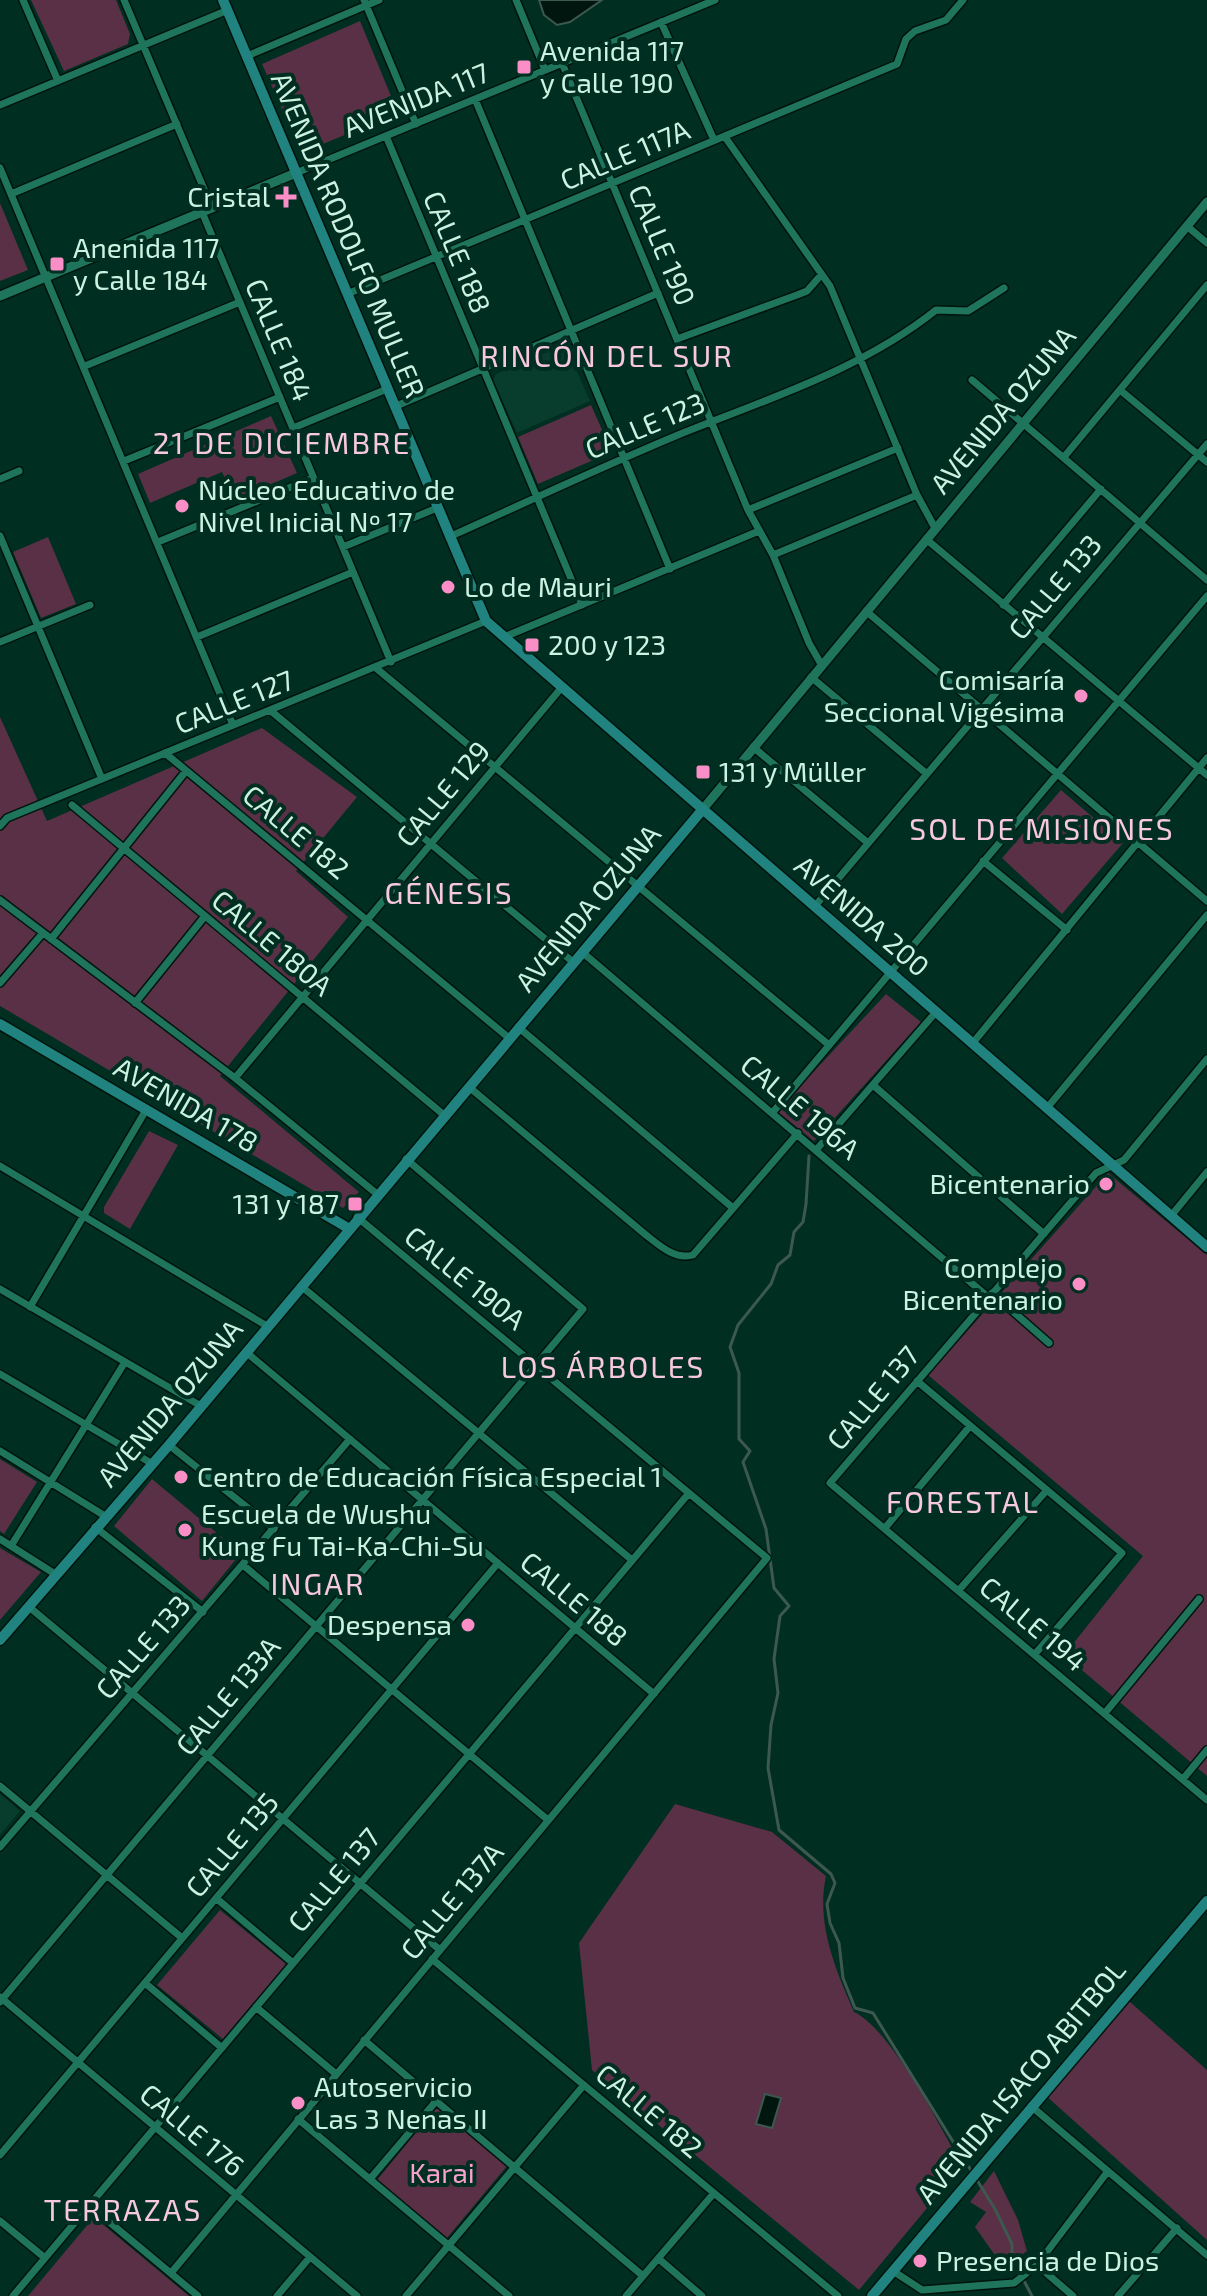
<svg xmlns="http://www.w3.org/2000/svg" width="1207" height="2296" viewBox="0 0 1207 2296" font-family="'Exo 2',sans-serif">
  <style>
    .built { fill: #083c2d }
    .green { fill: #593045 }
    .water { fill: #00160e; stroke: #3d584e; stroke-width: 2 }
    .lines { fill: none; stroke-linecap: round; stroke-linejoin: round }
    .stream { stroke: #3d584e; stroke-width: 3 }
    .minor-casing { stroke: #00140c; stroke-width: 10 }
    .tertiary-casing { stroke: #00140c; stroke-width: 12 }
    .secondary-casing { stroke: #00140c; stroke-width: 13 }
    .minor { stroke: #1f755b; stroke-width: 7 }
    .tertiary { stroke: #1f755b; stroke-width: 9 }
    .secondary { stroke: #20837f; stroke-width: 10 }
    .poi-dot { fill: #fa8fc7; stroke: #002e21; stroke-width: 3 }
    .labels { text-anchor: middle; stroke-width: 8; stroke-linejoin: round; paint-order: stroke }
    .poi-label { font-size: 28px; fill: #ccf2e2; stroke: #002e21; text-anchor: start }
    .street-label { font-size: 28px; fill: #ccf2e2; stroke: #002e21 }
    .park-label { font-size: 28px; fill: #f9a1cd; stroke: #002e21 }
    .neighbourhood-label { font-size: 30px; letter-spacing: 2px; fill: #f7c8de; stroke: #002e21 }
  </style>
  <rect width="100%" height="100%" fill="#002e21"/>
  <path class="built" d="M559,347L567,349L590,401L517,433L493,380L496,374Z
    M0,1794L20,1811L0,1835Z"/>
  <path class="green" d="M31,0H116L130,34L128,44L64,71Z
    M360,21L398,113L301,153L262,64Z
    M0,203L28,270L0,281Z
    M591,405L612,452L538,484L518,437Z
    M271,416L297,473L235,500L222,472L150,503L138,474Z
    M48,537L76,604L41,618L13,552Z
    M0,717L47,821L262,728L357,797L296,871L348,917L220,1076L359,1192L343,1208L0,1006Z
    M1061,790L1123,843L1062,914L1002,858Z
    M886,994L921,1022L814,1141L777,1111Z
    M149,1131L178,1145L130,1229L104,1213V1207Z
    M1108,1173L1207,1255V1776L1064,1655L1143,1556L928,1375Z
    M0,1459L37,1482L4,1534L0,1531Z
    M152,1479L241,1553L202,1601L114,1526Z
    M0,1548L41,1572L0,1620Z
    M675,1804L772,1832L826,1876C816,1924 835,1968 854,2012C891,2029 941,2128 962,2166L859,2290L592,2070L579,1943Z
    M220,1910L286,1964L224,2040L157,1985Z
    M1129,2001L1207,2070V2240L1045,2095Z
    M437,2107L507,2166L447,2238L377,2180Z
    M994,2171L1018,2220L1027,2251L1004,2268L975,2227L986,2212L970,2202Z
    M94,2217L189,2296H28Z"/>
  <path class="water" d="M539,0H602L570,22L557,25L544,15Z
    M765,2094L781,2098L772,2128L756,2124Z"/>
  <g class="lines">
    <path class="stream" d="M809,1156L806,1204L803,1222L794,1232L790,1255L778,1265L771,1284L738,1325L730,1347L739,1373V1439L750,1451L743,1462L766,1529L774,1588L789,1606L780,1616L774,1659L778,1693L771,1725L768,1768L779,1830L831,1874L835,1883L827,1904L830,1923L839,1943L843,1978L855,2008L873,2013L995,2209L1012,2244V2258L1032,2296"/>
    <defs>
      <path id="minor" d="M23,0L58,81
        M124,0L212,208
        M364,0L416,124
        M516,0L545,70
        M661,22L714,140
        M247,56L379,0
        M562,63L748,510L773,555L809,643L821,664
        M475,99L670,569
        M0,105L228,10
        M386,136L582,605
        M725,137L830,286L917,495L935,528
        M0,168L233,725
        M296,173L715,0
        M11,194L177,124
        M202,212L391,662
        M1188,227L1207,243
        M347,294L897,64L906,39L915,31L946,20L963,0
        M677,339L797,295L807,291L821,275
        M85,366L240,302
        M972,380L1207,580
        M1120,390L1207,462
        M394,407L658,293
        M293,428L387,389
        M1064,457L1207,285
        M124,461L280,397
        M0,479L19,471
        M748,510L898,448
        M0,536L102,779
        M449,537C525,503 601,467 678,435C767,399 861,370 936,310L968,311L1004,288
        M926,539L1207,775
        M158,542L313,478
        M343,547L437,508
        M773,555L917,495
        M1003,605L1101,489
        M866,611L1207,901
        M197,637L353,572
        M504,637L759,531
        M0,642L90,605
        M376,668L829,1045
        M811,677L927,774
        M271,711L573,962
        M753,747L868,843
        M165,753L509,1038
        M72,805L444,1115
        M0,826L7,818L486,621
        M983,861L1067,930
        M0,900L235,1078L377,1194
        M815,906L1207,444
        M51,939L186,771
        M582,952L988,1297
        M0,983L43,933
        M135,1003L205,916
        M518,1027L733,1208
        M972,1044L1207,758
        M1207,1059L1124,1160L1096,1173L830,1483L1207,1800
        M235,1078L562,687
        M873,1085L1044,1234
        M469,1087L646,1235C660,1246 675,1260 693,1255L798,1133
        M1047,1108L1207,915
        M773,1112L1207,596
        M817,1149L936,1012
        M0,1166L267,1326
        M1171,1216L1207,1172
        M301,1286L632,1560
        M0,1289L201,1406
        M992,1293L1049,1343
        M30,1307L146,1110
        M246,1352L654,1694
        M0,1374L151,1463
        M917,1381L1122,1553L1035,1654
        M169,1445L274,1529
        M0,1451L105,1516
        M95,1527L203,1612
        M885,1528L970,1426
        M0,1539L55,1574
        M11,1546L125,1362
        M243,1565L548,1820
        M959,1590L1047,1490
        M28,1606L440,1950
        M1105,1713L1199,1599
        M1183,1779L1207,1750
        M0,1786L182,1938
        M0,1847L350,1439
        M216,1898L293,1963
        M432,1959L838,2296
        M145,1983L222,2048
        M0,1997L357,2296
        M0,2002L583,1309L406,1159
        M256,2007L336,2074
        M364,2040L643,2276
        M1031,2106L1207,2255
        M298,2119L509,2296
        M0,2155L498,1563
        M370,2179L437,2100
        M89,2205L198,2296
        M0,2221L45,2258
        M659,2259L702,2296
        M1037,2265L1073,2296
        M893,2271L922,2290L1014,2283L1037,2265L1108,2171
        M171,2273L767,1558L357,1217
        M13,2296L689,1493
        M277,2296L310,2257
        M406,2296L584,2085
        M626,2296L714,2193
        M1118,2296L1177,2228"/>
      <path id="tertiary" d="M0,296L296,173
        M703,809L1207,202"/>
      <path id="secondary" d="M223,0L486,621L1207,1247
        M0,1024L348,1228
        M0,1640L169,1445L703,809
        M872,2296L1207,1901"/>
    </defs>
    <use href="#minor" class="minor-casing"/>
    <use href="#tertiary" class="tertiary-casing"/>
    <use href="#secondary" class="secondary-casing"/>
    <use href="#minor" class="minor"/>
    <use href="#tertiary" class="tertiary"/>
    <use href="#secondary" class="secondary"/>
  </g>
  <g class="poi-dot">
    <rect x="516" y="59" width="16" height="16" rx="4"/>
    <path d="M282 185h8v8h8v8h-8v8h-8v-8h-8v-8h8z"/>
    <rect x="49" y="256" width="16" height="16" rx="4"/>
    <circle cx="182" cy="506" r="8"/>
    <circle cx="448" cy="587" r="8"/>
    <rect x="524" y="637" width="16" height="16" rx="4"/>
    <circle cx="1081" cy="696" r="8"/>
    <rect x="695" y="764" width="16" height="16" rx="4"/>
    <circle cx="1106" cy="1184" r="8"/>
    <rect x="347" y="1196" width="16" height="16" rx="4"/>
    <circle cx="1079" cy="1284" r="8"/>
    <circle cx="181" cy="1477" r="8"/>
    <circle cx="185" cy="1530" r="8"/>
    <circle cx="468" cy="1625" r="8"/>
    <circle cx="298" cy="2103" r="8"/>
    <circle cx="920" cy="2261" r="8"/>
  </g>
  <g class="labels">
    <g class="poi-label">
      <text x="540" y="61">Avenida 117<tspan x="540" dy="32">y Calle 190</tspan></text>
      <text x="270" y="207" text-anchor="end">Cristal</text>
      <text x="73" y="258">Anenida 117<tspan x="73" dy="32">y Calle 184</tspan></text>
      <text x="198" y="500">Núcleo Educativo de<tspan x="198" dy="32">Nivel Inicial Nº 17</tspan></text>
      <text x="464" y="597">Lo de Mauri</text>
      <text x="548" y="655">200 y 123</text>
      <text x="1065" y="690" text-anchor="end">Comisaría<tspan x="1065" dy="32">Seccional Vigésima</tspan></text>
      <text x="719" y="782">131 y Müller</text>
      <text x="1090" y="1194" text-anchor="end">Bicentenario</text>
      <text x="339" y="1214" text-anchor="end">131 y 187</text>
      <text x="1063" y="1278" text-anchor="end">Complejo<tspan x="1063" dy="32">Bicentenario</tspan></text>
      <text x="197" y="1487">Centro de Educación Física Especial 1</text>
      <text x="201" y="1524">Escuela de Wushu<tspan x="201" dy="32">Kung Fu Tai-Ka-Chi-Su</tspan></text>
      <text x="452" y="1635" text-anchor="end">Despensa</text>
      <text x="314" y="2097">Autoservicio<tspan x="314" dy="32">Las 3 Nenas II</tspan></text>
      <text x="936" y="2271">Presencia de Dios</text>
    </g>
    <g class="street-label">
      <text transform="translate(416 100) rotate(-22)" y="10">AVENIDA 117</text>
      <text transform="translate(625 155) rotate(-23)" y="10">CALLE 117A</text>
      <text transform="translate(348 235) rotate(67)" y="10">AVENIDA RODOLFO MULLER</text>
      <text transform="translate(662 245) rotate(67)" y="10">CALLE 190</text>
      <text transform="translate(457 252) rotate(67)" y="10">CALLE 188</text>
      <text transform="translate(279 340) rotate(67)" y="10">CALLE 184</text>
      <text transform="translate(1003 410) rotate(-50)" y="10">AVENIDA OZUNA</text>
      <text transform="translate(645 426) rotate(-23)" y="10">CALLE 123</text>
      <text transform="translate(1055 587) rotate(-50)" y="10">CALLE 133</text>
      <text transform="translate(234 702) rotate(-22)" y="10">CALLE 127</text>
      <text transform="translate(443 794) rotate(-50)" y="10">CALLE 129</text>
      <text transform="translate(296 832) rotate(40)" y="10">CALLE 182</text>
      <text transform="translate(588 908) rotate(-50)" y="10">AVENIDA OZUNA</text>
      <text transform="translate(862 916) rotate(41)" y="10">AVENIDA 200</text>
      <text transform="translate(272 943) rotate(40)" y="10">CALLE 180A</text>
      <text transform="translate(186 1105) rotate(30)" y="10">AVENIDA 178</text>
      <text transform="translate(800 1107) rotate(40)" y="10">CALLE 196A</text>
      <text transform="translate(465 1278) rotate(39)" y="10">CALLE 190A</text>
      <text transform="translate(873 1398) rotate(-50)" y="10">CALLE 137</text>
      <text transform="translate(170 1403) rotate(-50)" y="10">AVENIDA OZUNA</text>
      <text transform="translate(574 1599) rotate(40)" y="10">CALLE 188</text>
      <text transform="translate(1033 1624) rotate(40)" y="10">CALLE 194</text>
      <text transform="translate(143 1647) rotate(-49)" y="10">CALLE 133</text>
      <text transform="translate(228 1696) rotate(-50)" y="10">CALLE 133A</text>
      <text transform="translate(232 1845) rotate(-50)" y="10">CALLE 135</text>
      <text transform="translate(334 1880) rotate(-50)" y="10">CALLE 137</text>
      <text transform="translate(452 1901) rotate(-50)" y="10">CALLE 137A</text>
      <text transform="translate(1021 2082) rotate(-50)" y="10">AVENIDA ISACO ABITBOL</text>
      <text transform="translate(649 2111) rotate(40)" y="10">CALLE 182</text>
      <text transform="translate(192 2130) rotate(40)" y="10">CALLE 176</text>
    </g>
    <g class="park-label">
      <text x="442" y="2183">Karai</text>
    </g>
    <g class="neighbourhood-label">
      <text x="607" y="367">RINCÓN DEL SUR</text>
      <text x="282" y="454">21 DE DICIEMBRE</text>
      <text x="1042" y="840">SOL DE MISIONES</text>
      <text x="449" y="904">GÉNESIS</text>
      <text x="603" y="1378">LOS ÁRBOLES</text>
      <text x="963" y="1513">FORESTAL</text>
      <text x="318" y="1595">INGAR</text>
      <text x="123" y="2221">TERRAZAS</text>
    </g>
  </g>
</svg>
